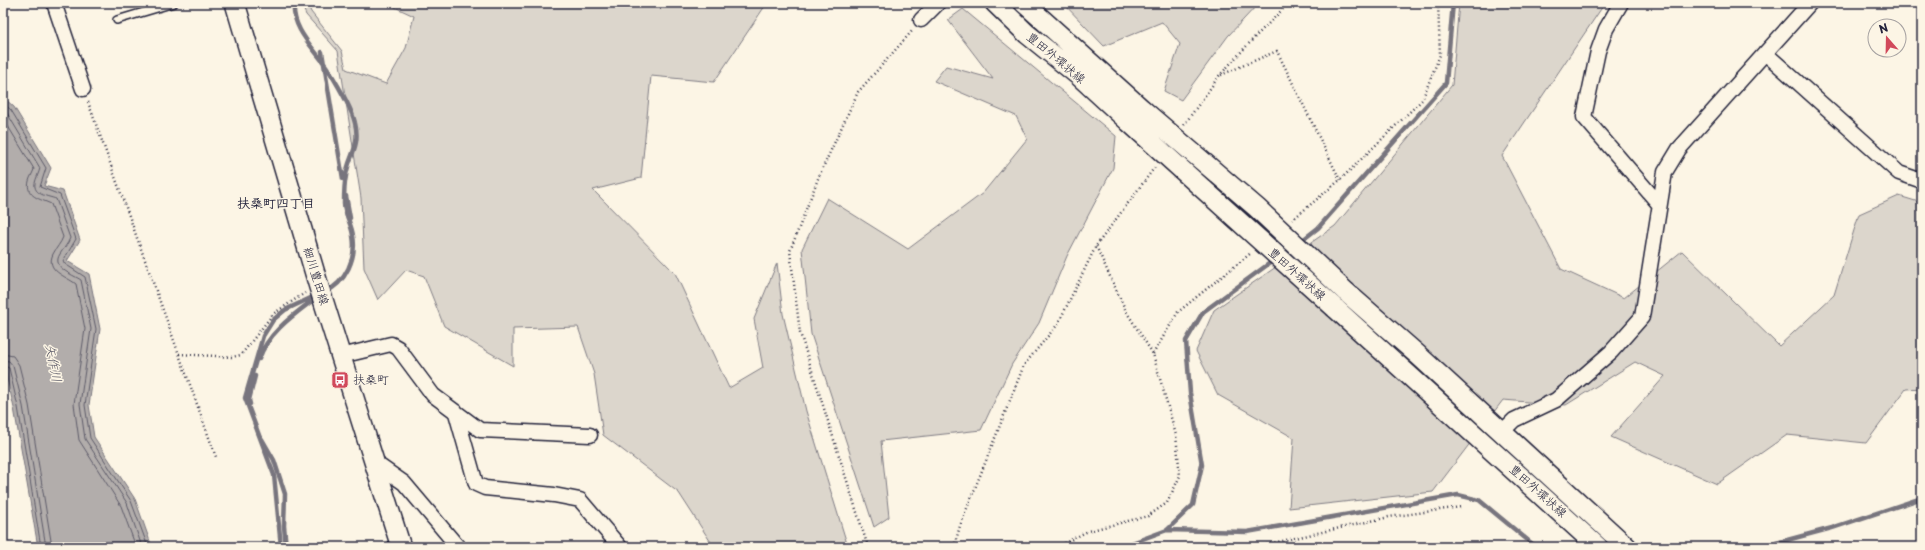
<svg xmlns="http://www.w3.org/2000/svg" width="1925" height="550" viewBox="0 0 1925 550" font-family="'Playpen Sans','Klee One',sans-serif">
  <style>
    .green { fill: #dcd6cc; stroke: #7f7c84 }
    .water { fill: #b2adab; stroke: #78757e }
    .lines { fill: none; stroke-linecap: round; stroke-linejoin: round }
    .shore { stroke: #5c5a68; stroke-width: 1 }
    .stream { stroke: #78757e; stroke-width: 4.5 }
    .lane-casing { stroke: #22223b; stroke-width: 10 }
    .street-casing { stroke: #22223b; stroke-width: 17 }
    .secondary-casing { stroke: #22223b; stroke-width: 22 }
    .path { stroke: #22223b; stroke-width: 2.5; stroke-dasharray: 1 3; stroke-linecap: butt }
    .lane { stroke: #fcf5e5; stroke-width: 7 }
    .street { stroke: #fcf5e5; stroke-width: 14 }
    .secondary { stroke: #fcf5e5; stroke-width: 19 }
    .secondary-bridge-casing { stroke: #22223b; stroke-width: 22; stroke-linecap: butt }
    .secondary-bridge { stroke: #fcf5e5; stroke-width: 19 }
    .labels { text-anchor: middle; stroke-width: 3; stroke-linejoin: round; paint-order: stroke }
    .street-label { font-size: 12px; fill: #22223b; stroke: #fcf5e5 }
    .poi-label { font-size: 12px; fill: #22223b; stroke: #fcf5e5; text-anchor: start }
    .neighbourhood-label { font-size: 13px; font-weight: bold; fill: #22223b; stroke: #fcf5e5 }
    .water-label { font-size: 13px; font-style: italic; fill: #545362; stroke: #fcf5e5 }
  </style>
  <rect width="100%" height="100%" fill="#fcf5e5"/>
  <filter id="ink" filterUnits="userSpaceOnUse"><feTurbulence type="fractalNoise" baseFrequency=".025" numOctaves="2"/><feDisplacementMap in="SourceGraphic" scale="8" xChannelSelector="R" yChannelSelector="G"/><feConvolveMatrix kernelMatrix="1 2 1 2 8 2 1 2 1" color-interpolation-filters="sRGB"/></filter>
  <g filter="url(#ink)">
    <path class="green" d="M301,3H307L311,12L342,51L346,69L386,84L406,48L414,16L386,3H767L714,82L651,76L641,178L593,190L675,273L729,388L763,368L754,319L777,263L783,314L806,411L848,547H714L679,493L603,435L594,374L578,327L513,329V366L444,326L424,276L406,270L378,300L364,268L361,198L338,51L306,15Z
      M1063,3H1259L1228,36L1181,100L1164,91L1180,44L1162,22L1104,46Z
      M1459,3H1605L1502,156L1561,269L1624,298L1682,251L1779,346L1834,295L1859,214L1899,196L1922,203V388L1906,389L1866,443L1787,435L1717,484L1611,437L1665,376L1635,362L1566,405L1503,400L1433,492L1289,508L1294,438L1218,395L1196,351L1214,310L1335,226L1452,85Z
      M963,9L1116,136L1113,168L1067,256L1039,323L1012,364L981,430L881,441L889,517L874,527L811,334L802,249L827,198L908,249L983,193L1027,139L1016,116L934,81L946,66L993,79L948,20Z"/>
    <path class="water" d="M3,97L14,107L51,168L44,186L63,191L80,240L67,261L89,274L100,329L89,405L94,437L135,499L152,547H38L14,408L3,361Z"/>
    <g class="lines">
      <path class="shore" d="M3,103L11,110L46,168L40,187L60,195L76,239L63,261L65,264L85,277L96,329L85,405L90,438L131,501L148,547
        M3,109L7,113L40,168C39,173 36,178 35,183C33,195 48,196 56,199L70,238C68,244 63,249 60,254C51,268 72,274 81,280L91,329L80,404L85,439L127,503L142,547
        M3,118L34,169C33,173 30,177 29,181C25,197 41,199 51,204L63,237C61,243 56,248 53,254C45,271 66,276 76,284L85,329L74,404L79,440L121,506L136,547
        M3,354L13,356L19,365L29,405L52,547
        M3,360L9,361L13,366L23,406L46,547
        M3,365L9,368L18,407L41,547"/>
      <path class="stream" d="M294,3C291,29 315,49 328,69C336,82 352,109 355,123C361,147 348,157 346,176C344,185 344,195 344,204C345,215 352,225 353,236C357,257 346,283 325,292
        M322,52L343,179
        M346,196L350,218
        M1300,242L1318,228L1446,83L1453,3
        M259,359C268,332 295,314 317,297
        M250,404L249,400L255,376
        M262,439L274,460L285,494L284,526L286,547
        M1167,530L1247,532L1458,495L1479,500L1536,547
        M281,547L274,475L245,398L263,336L273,320L285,310L317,295
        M1121,547L1167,530L1193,505L1202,465L1190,393L1186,341L1203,312L1274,260
        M1770,547L1776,543L1832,528L1922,498"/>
      <defs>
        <path id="lane" d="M117,20L174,3"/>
        <path id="street" d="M54,3L83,89
          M1621,3L1606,29L1598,51L1584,117L1658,203
          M921,20L938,3
          M1765,53L1899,173L1922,181
          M341,356L391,344L398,348L433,395L480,430L590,435
          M456,413L476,484L485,488L554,495L580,500L620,547
          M1502,432L1514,420L1556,400L1611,352L1642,317L1665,172L1679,149L1810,3
          M374,462L404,483L458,547"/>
        <path id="secondary" d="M235,3L319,287L401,547
          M995,3L1027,34L1079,76L1129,122
          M1024,3L1143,110
          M1346,292L1418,355L1627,547
          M1335,308L1598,547"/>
      </defs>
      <use href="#lane" class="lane-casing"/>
      <use href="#street" class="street-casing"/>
      <use href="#secondary" class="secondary-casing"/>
      <path class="path" d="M1221,75L1277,51L1340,180
        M88,102L216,457
        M1184,125L1219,76L1255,37L1289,3
        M1292,220L1340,180L1422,100L1440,55L1438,3
        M179,354L232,357L241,355L273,314L305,293
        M1153,354L1178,312L1251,253
        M868,547L800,333L790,251L819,176L858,92L913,30
        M954,547L960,526L1024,365L1058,324L1096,246L1155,167
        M1057,547L1088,531L1148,516L1167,503L1180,476L1176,435L1153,354L1126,311L1096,246
        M1255,547L1389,517L1461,507"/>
      <use href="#lane" class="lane"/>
      <use href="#street" class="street"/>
      <use href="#secondary" class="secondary"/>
      <defs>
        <path id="secondary-bridge" d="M1143,110L1257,208L1346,292
          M1129,122L1335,308"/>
      </defs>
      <use href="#secondary-bridge" class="secondary-bridge-casing"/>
      <use href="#secondary-bridge" class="secondary-bridge"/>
    </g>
  </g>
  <defs>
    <symbol id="bus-square" viewBox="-11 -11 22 22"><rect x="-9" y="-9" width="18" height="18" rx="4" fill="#d1495b" stroke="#fcf5e5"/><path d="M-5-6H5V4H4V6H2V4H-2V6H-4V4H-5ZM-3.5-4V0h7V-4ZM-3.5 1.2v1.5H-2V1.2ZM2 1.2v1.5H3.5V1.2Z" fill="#fff"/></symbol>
  </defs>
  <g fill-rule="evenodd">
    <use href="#bus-square" x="330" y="370" width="20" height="20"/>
  </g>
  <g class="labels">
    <g class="street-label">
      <text transform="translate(1056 58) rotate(40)" y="4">豊田外環状線</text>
      <text transform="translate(1297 274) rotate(42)" y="4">豊田外環状線</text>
      <text transform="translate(316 276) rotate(73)" y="4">細川豊田線</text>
      <text transform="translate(1538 491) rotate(42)" y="4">豊田外環状線</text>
    </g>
    <g class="poi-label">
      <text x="353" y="384">扶桑町</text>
    </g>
    <g class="neighbourhood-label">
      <text x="276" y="208">扶桑町四丁目</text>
    </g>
    <g class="water-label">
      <text transform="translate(54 363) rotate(79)" y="5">矢作川</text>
    </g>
  </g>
  <rect width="1925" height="550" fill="none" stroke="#fcf5e5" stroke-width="16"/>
  <rect x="8" y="8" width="1909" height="534" fill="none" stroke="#22223b" stroke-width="1.5" filter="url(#ink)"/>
  <g transform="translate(1887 38) rotate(340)"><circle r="19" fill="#fcf5e5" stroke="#a5a1a1"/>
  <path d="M0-3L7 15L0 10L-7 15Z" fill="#d1495b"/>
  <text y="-6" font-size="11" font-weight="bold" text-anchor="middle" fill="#22223b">N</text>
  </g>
</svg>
